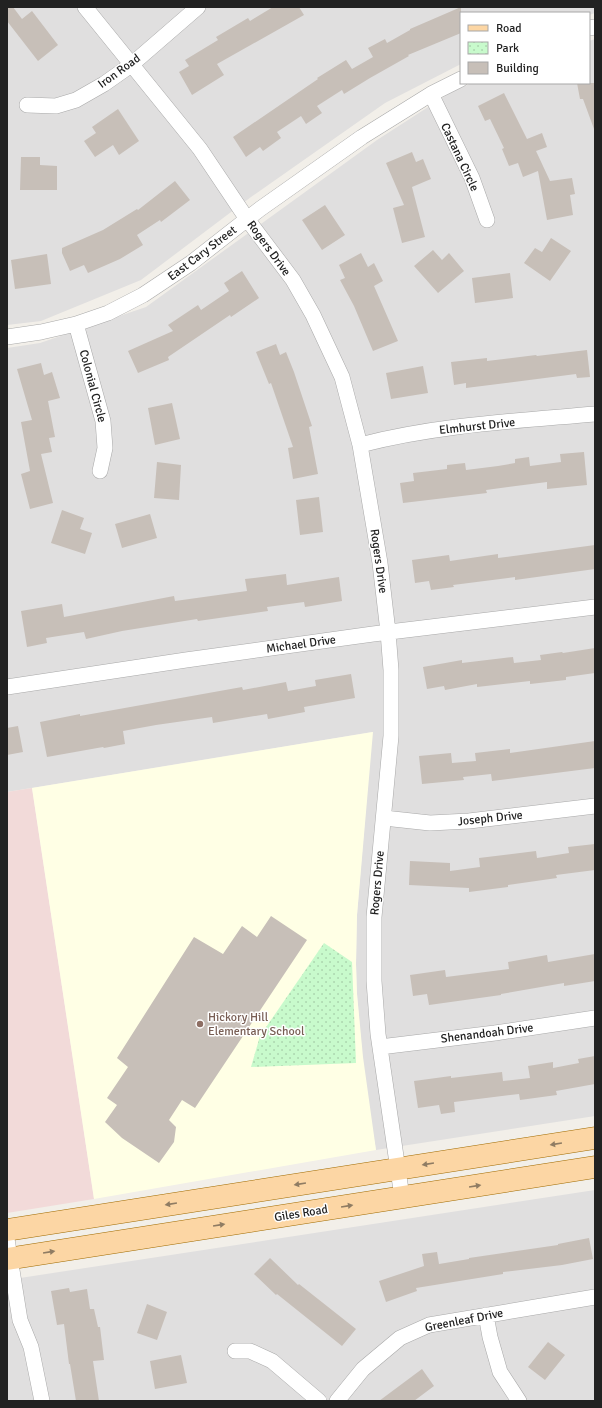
<svg xmlns="http://www.w3.org/2000/svg" width="602" height="1408" viewBox="0 0 602 1408" font-family="Signika,sans-serif">
  <style>
    .residential { fill: #e0dfdf }
    .commercial { fill: #f2dad9 }
    .education { fill: #ffffe5 }
    .park { fill: url(#park-dots) }
    .building { fill: #c7bfb8 }
    .lines { fill: none; stroke-linecap: round; stroke-linejoin: round }
    .minor-casing { stroke: #a9a9a9; stroke-width: 16 }
    .primary-casing { stroke: #a06b00; stroke-width: 23 }
    .minor { stroke: #fff; stroke-width: 15 }
    .primary { stroke: #fcd6a4; stroke-width: 22 }
    .oneway { fill: #8f7c63 }
    .education-dot { fill: #8d6e63; stroke: #fff; stroke-width: 1.5 }
    .labels { text-anchor: middle; stroke-width: 3; stroke-linejoin: round; paint-order: stroke }
    .street-label { font-size: 12px; fill: #222; stroke: #fff }
    .education-label { font-size: 12px; fill: #785e54; stroke: #fff; text-anchor: start }
  </style>
  <defs>
    <pattern id="park-dots" width="8" height="8" patternUnits="userSpaceOnUse"><rect width="8" height="8" fill="#c8facc"/><path d="M2 2h.1M6 6h.1" fill="none" stroke="#acd6af" stroke-width="1.8" stroke-linecap="round"/></pattern>
  </defs>
  <rect width="100%" height="100%" fill="#f2efe9"/>
  <path class="residential" d="M7,7H595V13L589,15V13H461V64L385,103L251,197L141,280L41,321L7,325Z
    M595,39V1116L376,1150L365,1089L357,994L356,964L357,915L372,732L7,792V348L40,343L146,307L377,140L453,91L472,83H589V41Z
    M595,1190V1401H7V1280Z"/>
  <path class="commercial" d="M32,788L94,1199L7,1213V792Z"/>
  <path class="education" d="M373,732L357,915L356,964L357,994L363,1057L376,1150L94,1199L32,788Z"/>
  <path class="park" d="M324,943L352,962L356,1063L251,1067L260,1036Z"/>
  <path class="building" d="M7,7H13L22,19L32,11L58,45L38,61L7,21Z
    M273,7H299L304,15L217,64L224,75L192,95L179,72L189,66L185,60L218,40L216,37L248,18L250,21Z
    M461,7V33L408,55L409,56L370,78L344,94L342,90L317,106L322,113L306,124L301,116L277,132L281,138L263,151L260,147L246,157L233,137L318,79L317,78L346,60L352,69L373,57L368,48L385,39L387,43L410,30V29Z
    M577,83H595V128L594,129L583,99H580Z
    M504,93L527,139L542,133L547,147L536,151L550,181L572,178L575,194L570,195L573,215L547,220L538,171L523,177L518,163L509,166L502,149L504,148L490,119L485,121L478,106Z
    M118,109L139,141L119,155L113,145L95,157L84,141L96,133L92,127Z
    M412,152L416,162L423,159L431,179L412,187L425,237L402,243L393,208L404,205L386,163Z
    M21,157H40V165L57,166V190H20Z
    M175,181L190,200L161,222L160,220L137,235L143,245L120,259L88,273L84,265L70,271L62,253V248L103,230L137,209L138,210Z
    M325,205L345,235L322,250L302,220Z
    M551,238L571,251L550,281L524,263L535,248L542,252Z
    M433,250L442,260L449,253L464,271L438,293L414,266Z
    M361,253L368,267L374,263L383,281L374,286L398,341L373,351L354,306L340,280L345,278L339,265Z
    M47,254L51,284L15,289L11,260Z
    M242,271L259,298L231,317L230,315L168,357L169,360L138,373L128,351L173,331L168,325L198,305L201,310L229,291L224,283Z
    M510,273L513,298L475,303L472,278Z
    M276,344L280,355L286,352L294,372L312,426L309,427L318,474L293,479L288,448L293,447L271,383L269,384L256,352Z
    M587,350L590,377L577,378L576,374L466,388V383L454,385L451,362L487,358V361L536,355L537,356Z
    M41,363L44,375L52,372L60,398L48,401L55,437L49,438L52,452L41,454L53,503L30,509L21,474L30,471L21,422L32,420L17,369Z
    M423,366L428,393L391,399L386,373Z
    M172,403L180,439L155,445L148,408Z
    M584,452L587,485L547,489V482L486,490L487,493L403,503L400,483L414,481L413,473L447,469V465L465,463L466,470L498,466L515,463V459L529,457L530,466L561,462L560,454Z
    M157,462L181,465L179,500L154,498Z
    M319,497L323,532L300,535L296,500Z
    M62,510L84,518L80,529L92,533L85,554L51,543Z
    M150,514L157,538L122,548L115,524Z
    M595,545V569L515,580V577L453,585L454,587L431,590L429,581L415,583L412,560L449,555L450,561L498,554V558Z
    M286,574L287,585L339,577L342,601L305,607L304,602L267,607L268,611L198,621L197,619L122,631L86,639L84,632L46,638L47,643L27,647L21,611L62,604L64,617L174,596L175,601L247,591L245,579Z
    M595,648V673L566,677V680L530,684V681L477,687V684L445,690L444,686L427,689L423,667L462,660V663L513,657L514,663L541,660L540,655L562,652L563,653Z
    M351,674L355,698L304,707L305,712L268,719L267,714L213,723L212,717L156,725L123,731L125,744L104,748L103,747L47,757L40,722L80,714V716L242,687L243,690L286,682L288,691L316,686L315,680Z
    M18,726L23,752L7,755V728Z
    M595,741V768L492,781L491,774L463,777L464,780L422,784L419,756L451,753L452,763L476,761L475,753L510,749V753Z
    M595,844V870L556,875L557,878L508,885V887L469,892V888L409,885L410,861L450,863V871L480,867L479,858L536,851L537,858L569,853L568,847Z
    M271,916L307,940L195,1108L182,1100L169,1120L176,1127L174,1142L159,1163L122,1138L105,1122L117,1105L107,1098L128,1067L117,1058L194,937L223,954L242,926L257,937Z
    M595,954V981L564,986V983L501,994V995L429,1005L427,994L413,996L410,975L445,970L446,977L509,969L508,962L547,955L548,962Z
    M595,1056V1084L556,1091L557,1095L520,1100L519,1094L454,1102L455,1112L441,1114L439,1105L418,1108L414,1081L451,1076V1078L502,1072L503,1081L530,1078L528,1066L553,1062V1068L579,1063L578,1059Z
    M589,1238L593,1259L562,1265L503,1272V1274L416,1288L417,1291L386,1302L379,1281L424,1266L422,1254L437,1252L439,1264L469,1259V1258L558,1245V1244Z
    M270,1258L298,1285L299,1284L356,1329L342,1346L277,1294L276,1295L254,1274Z
    M69,1288L70,1292L87,1289L90,1309H94L98,1327H100L104,1360L93,1361L99,1401H76L70,1364H69L64,1324L57,1325L51,1291Z
    M147,1304L167,1312L157,1340L137,1333Z
    M548,1342L565,1355L545,1380L528,1367Z
    M181,1355L187,1383L155,1389L150,1361Z
    M422,1369L434,1386L414,1401H379Z"/>
  <g class="lines">
    <defs>
      <path id="minor" d="M85,7L200,149L247,219L293,280L313,315L342,377L360,445L380,563L388,632L391,670V736L374,917V981L378,1034L402,1197
        M589,28L595,27
        M431,94L472,178L487,220
        M27,105L56,106L76,100L104,84L131,65L198,7
        M76,324L103,421L105,448L100,471
        M7,337L41,332L76,324L108,313L143,295L191,263L260,209L362,137L431,94L461,79
        M360,445C437,425 516,421 595,414
        M7,687L186,660L373,634L595,607
        M384,818L430,823L469,821L595,806
        M380,1047L495,1033L595,1018
        M7,1239L20,1320L31,1347L42,1401
        M486,1315L490,1337L500,1372L519,1401
        M235,1351H250L272,1361L319,1401
        M337,1401L363,1369L400,1338L429,1325L595,1297"/>
      <path id="primary" d="M7,1230L595,1138
        M7,1259L595,1167"/>
    </defs>
    <use href="#minor" class="minor-casing"/>
    <use href="#primary" class="primary-casing"/>
    <use href="#minor" class="minor"/>
    <use href="#primary" class="primary"/>
  </g>
  <defs><path id="oneway-solid" d="M-6-.8H1V-3.2L6.5 0L1 3.2V.8H-6Z"/></defs>
  <g class="oneway">
    <use href="#oneway-solid" transform="translate(556 1144) rotate(171)"/>
    <use href="#oneway-solid" transform="translate(428 1164) rotate(171)"/>
    <use href="#oneway-solid" transform="translate(300 1184) rotate(171)"/>
    <use href="#oneway-solid" transform="translate(475 1186) rotate(-9)"/>
    <use href="#oneway-solid" transform="translate(171 1204) rotate(171)"/>
    <use href="#oneway-solid" transform="translate(347 1206) rotate(-9)"/>
    <use href="#oneway-solid" transform="translate(219 1225) rotate(-9)"/>
    <use href="#oneway-solid" transform="translate(49 1252) rotate(-9)"/>
  </g>
  <circle class="education-dot" cx="200" cy="1024" r="4"/>
  <g class="labels">
    <g class="street-label">
      <text transform="translate(119 71) rotate(-36)" y="4">Iron Road</text>
      <text transform="translate(460 157) rotate(65)" y="4">Castana Circle</text>
      <text transform="translate(269 248) rotate(54)" y="4">Rogers Drive</text>
      <text transform="translate(202 253) rotate(-37)" y="4">East Cary Street</text>
      <text transform="translate(93 386) rotate(75)" y="4">Colonial Circle</text>
      <text transform="translate(477 426) rotate(-6)" y="4">Elmhurst Drive</text>
      <text transform="translate(379 561) rotate(82)" y="4">Rogers Drive</text>
      <text transform="translate(301 644) rotate(-8)" y="4">Michael Drive</text>
      <text transform="translate(490 818) rotate(-6)" y="4">Joseph Drive</text>
      <text transform="translate(377 883) rotate(-85)" y="4">Rogers Drive</text>
      <text transform="translate(487 1033) rotate(-7)" y="4">Shenandoah Drive</text>
      <text transform="translate(301 1213) rotate(-9)" y="4">Giles Road</text>
      <text transform="translate(464 1320) rotate(-11)" y="4">Greenleaf Drive</text>
    </g>
    <g class="education-label">
      <text x="208" y="1021">Hickory Hill<tspan x="208" dy="14">Elementary School</tspan></text>
    </g>
  </g>
  <rect width="602" height="1408" fill="none" stroke="#222222" stroke-width="16"/>
  <rect x="460" y="12" width="130" height="72" fill="#ffffff" stroke="#a7a7a7"/>
  <rect x="468" y="25" width="20" height="6" fill="#fcd6a4" stroke="#a7a7a7"/>
  <text x="496" y="32" font-size="12" fill="#222222">Road</text>
  <rect x="468" y="42" width="20" height="12" fill="url(#park-dots)" stroke="#a7a7a7"/>
  <text x="496" y="52" font-size="12" fill="#222222">Park</text>
  <rect x="468" y="62" width="20" height="12" fill="#c7bfb8" stroke="#a7a7a7"/>
  <text x="496" y="72" font-size="12" fill="#222222">Building</text>
</svg>
